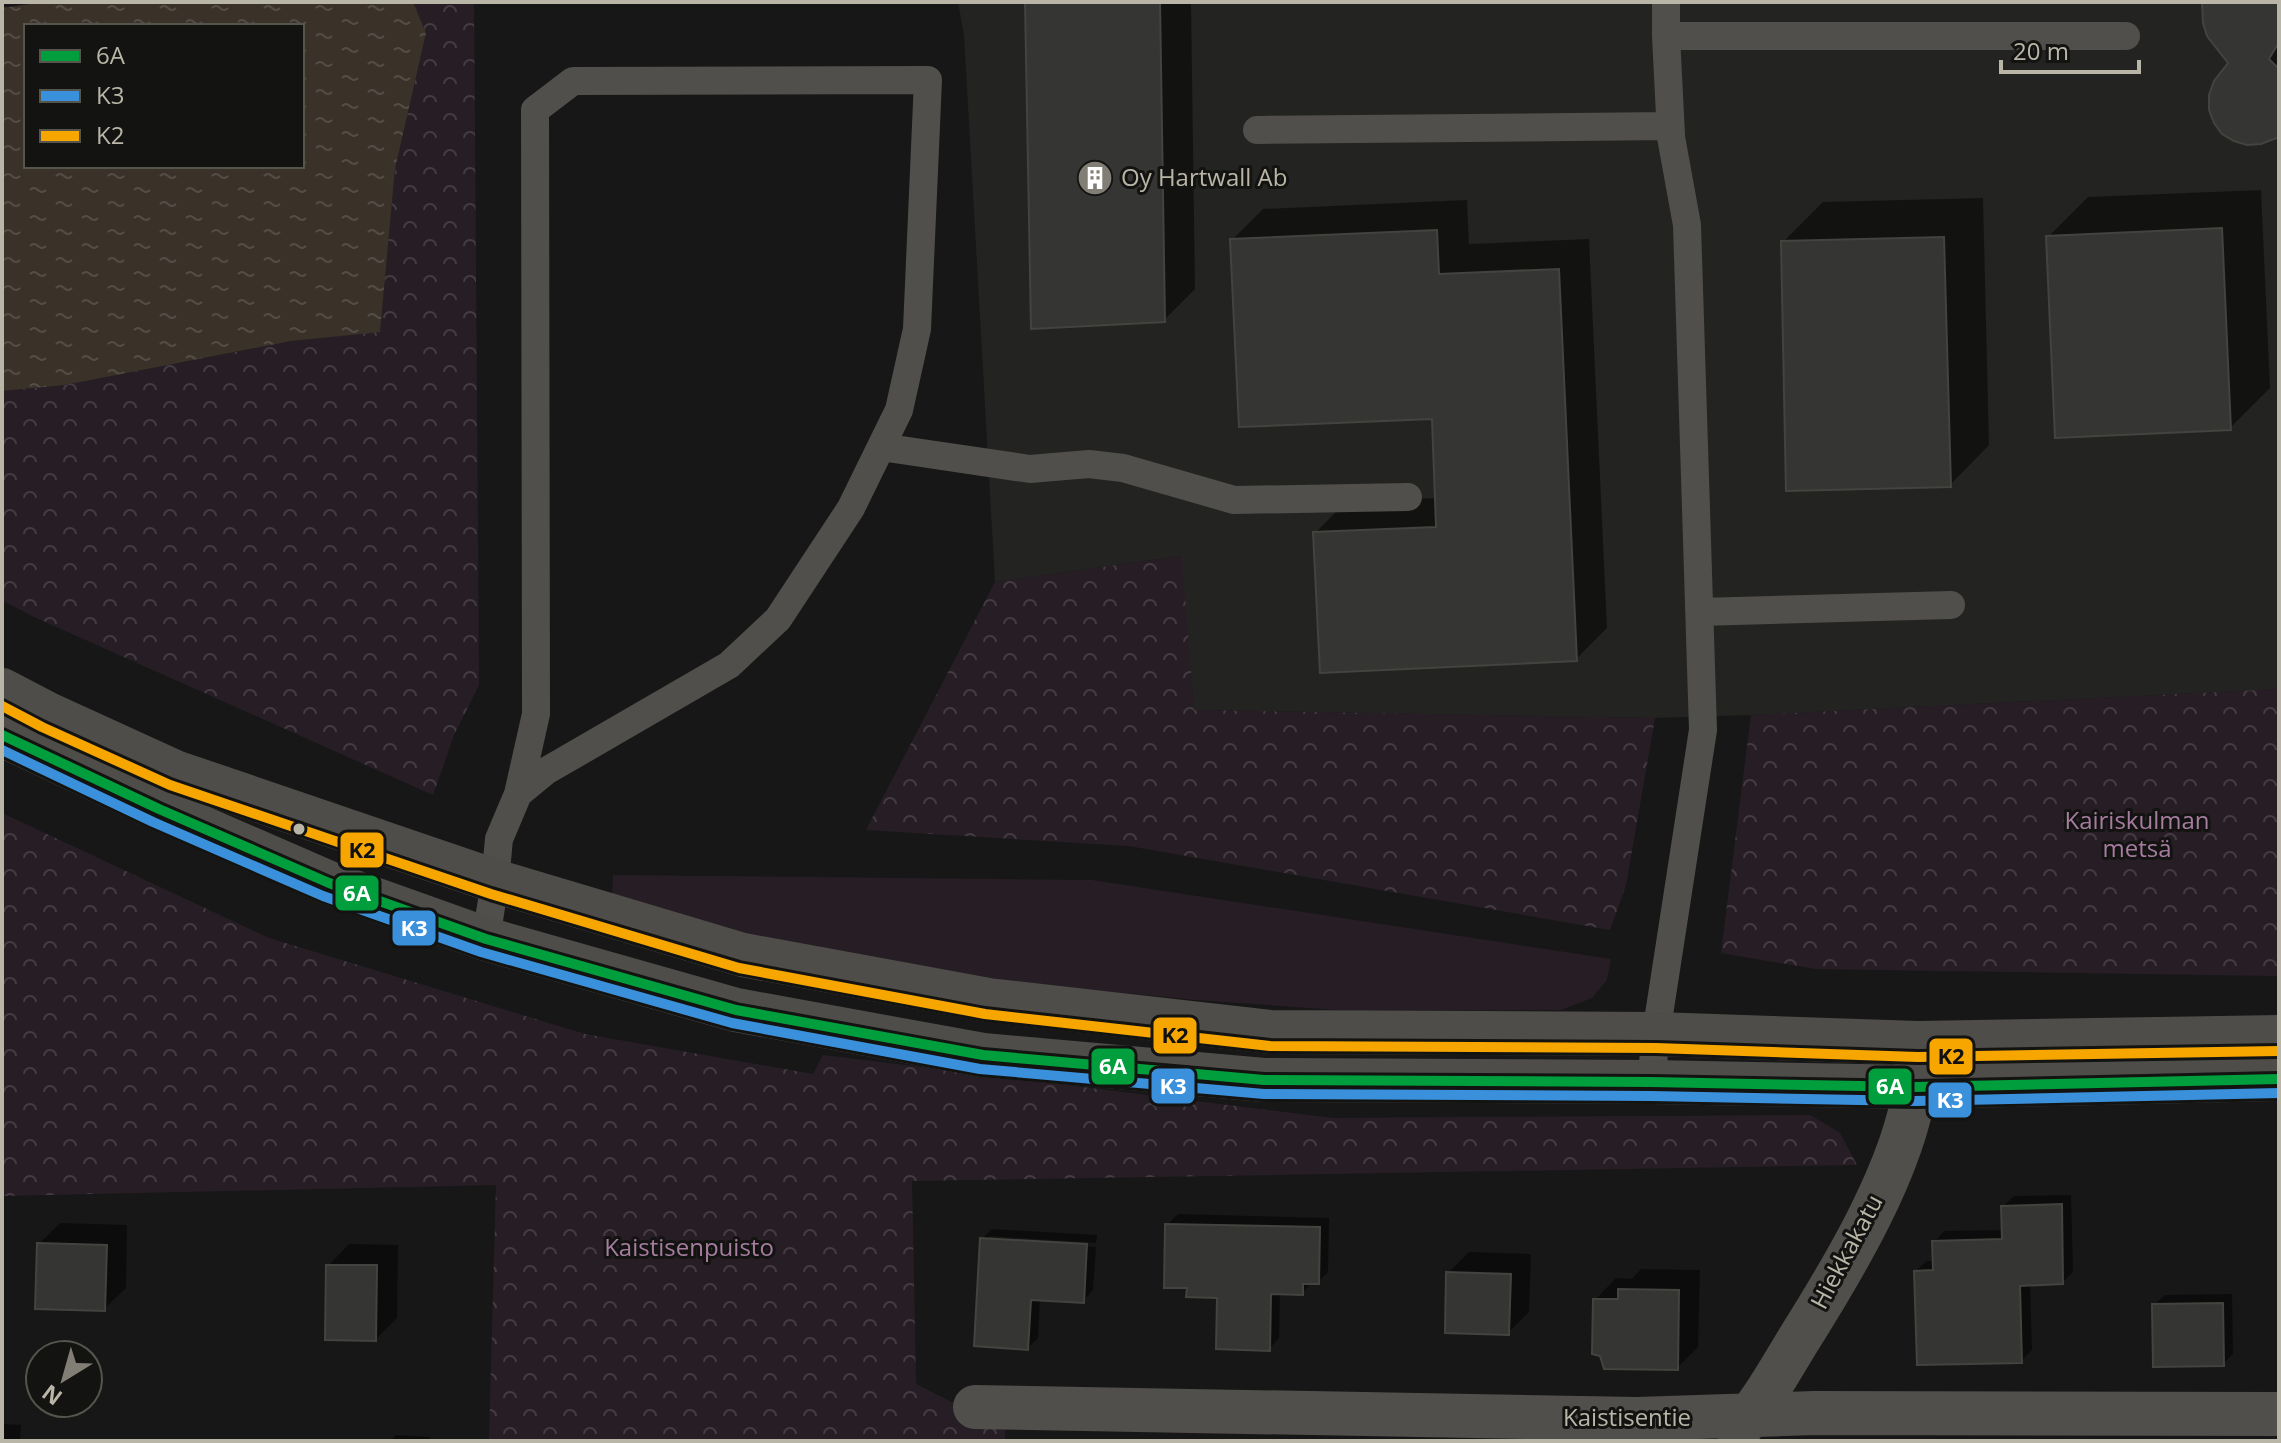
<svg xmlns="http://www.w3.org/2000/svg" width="2281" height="1443" viewBox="0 0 2281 1443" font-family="'Open Sans',sans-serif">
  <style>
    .built { fill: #232321 }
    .green { fill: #271e25 }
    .forest { fill: url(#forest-crowns) }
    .water { fill: url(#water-ripples); fill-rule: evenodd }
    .shadow { fill: #0007 }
    .building { fill: #353533; stroke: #43433f; stroke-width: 2 }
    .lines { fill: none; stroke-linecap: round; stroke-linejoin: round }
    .lane { stroke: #504f4b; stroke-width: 28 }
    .street { stroke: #504f4b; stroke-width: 44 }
    .secondary { stroke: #4e4d4a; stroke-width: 44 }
    .bus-1-casing { stroke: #131311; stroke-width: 16 }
    .bus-2-casing { stroke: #131311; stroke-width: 16 }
    .bus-3-casing { stroke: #131311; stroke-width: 16 }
    .bus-1 { stroke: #009e3d; stroke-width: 10 }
    .bus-2 { stroke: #3a90db; stroke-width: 10 }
    .bus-3 { stroke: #f7a600; stroke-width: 10 }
    .bus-dot { fill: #b9b5a7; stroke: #131311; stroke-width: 3 }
    .labels { text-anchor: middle; stroke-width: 6; stroke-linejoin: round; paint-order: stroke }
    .poi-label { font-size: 24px; fill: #b9b5a7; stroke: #131311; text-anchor: start }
    .park-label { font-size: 24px; fill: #a67ca0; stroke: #131311 }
    .street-label { font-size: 24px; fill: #b9b5a7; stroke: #131311 }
    .line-badge { stroke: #131311; stroke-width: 3 }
    .badge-label { font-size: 22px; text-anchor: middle; font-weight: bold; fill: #fff }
    .pale-badge-label { font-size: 22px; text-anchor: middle; font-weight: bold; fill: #111 }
  </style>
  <defs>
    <pattern id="forest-crowns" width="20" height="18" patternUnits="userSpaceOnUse" patternTransform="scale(2)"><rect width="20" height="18" fill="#271e25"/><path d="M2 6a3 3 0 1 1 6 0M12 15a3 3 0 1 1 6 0" fill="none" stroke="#443c42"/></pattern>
    <pattern id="water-ripples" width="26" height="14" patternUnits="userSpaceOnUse" patternTransform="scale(2)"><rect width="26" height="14" fill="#3a3129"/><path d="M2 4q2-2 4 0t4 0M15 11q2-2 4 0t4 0" fill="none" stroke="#544d45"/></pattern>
  </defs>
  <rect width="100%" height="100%" fill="#171717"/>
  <path class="built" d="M958,2H2279V689L1751,715L1655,718L1194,710L1181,556L995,582L964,35Z"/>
  <path class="green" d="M613,875L1092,880L1611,959L1607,980L1592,998L1561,1010L1352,1011L1196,1000L952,976L643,912L612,900Z"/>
  <path class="forest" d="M413,2H474L479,685L454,735L433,795L32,616L2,600V391L65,385L291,341L380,331L395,169L426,33Z
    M1182,556L1194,710L1655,718L1626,885L1610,930L1129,846L866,830L995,582Z
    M2279,689V976L1816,969L1721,953L1751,715Z
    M2,813L269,938L585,1034L813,1074L823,1055L1333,1118L1810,1115L1840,1133L1857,1165L912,1181L916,1384L1005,1429V1441H489L496,1185L2,1196Z"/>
  <path class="water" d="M43,2H413L426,33L395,169L380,332L291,341L65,385L2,391V8ZM26,26H302V166H26Z"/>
  <path class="shadow" d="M1027,2H1191L1195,289L1164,320Z
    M2207,2H2279V132L2231,63Z
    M2261,190L2270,388L2230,428L2048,237L2088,197Z
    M1983,198L1989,445L1950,485L1783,242L1823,202Z
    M1467,200L1469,244L1589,239L1607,628L1576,659L1315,533L1346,502L1437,498L1434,416L1232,240L1263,209Z
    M2071,1195L2073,1272L2063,1282L2030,1283L2032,1350L2021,1361L1916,1271L1926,1261H1935L1934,1242L1944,1231L2004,1230L2003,1206L2014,1196Z
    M1178,1214L1329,1218L1328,1272L1318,1282H1312L1302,1293L1280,1292L1279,1338L1269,1349L1219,1296L1189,1286L1167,1225Z
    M60,1223L127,1225L126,1288L104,1309L39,1244Z
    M992,1229L1097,1235L1096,1243L989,1236V1240L1096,1247L1093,1290L1083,1301L1040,1298L1038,1338L1028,1348L982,1239Z
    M349,1244L398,1245L397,1318L376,1339L328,1266Z
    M1469,1252L1531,1254L1529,1312L1508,1333L1448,1273Z
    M1641,1269L1700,1270L1698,1347L1677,1368L1595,1300L1616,1278L1632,1279Z
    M2232,1294L2233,1354L2223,1364L2154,1305L2165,1295Z
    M2,1424L21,1425L20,1441H2Z
    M396,1435L430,1437V1441H390Z"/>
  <path class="building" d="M1025,2H1160L1165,322L1031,329Z
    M2202,2H2279V42L2269,59L2279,69V137L2261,144L2247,145L2234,141L2222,134L2214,123L2209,110V95L2214,81L2228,63L2207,36L2203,23Z
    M2222,228L2231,430L2055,438L2046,236Z
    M1437,230L1439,274L1559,269L1577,661L1320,673L1313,532L1436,527L1432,419L1239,427L1230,239Z
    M1944,237L1951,487L1786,491L1781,241Z
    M2062,1204L2063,1284L2020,1286L2022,1363L1917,1365L1914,1271L1933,1270L1932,1241L2002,1239L2001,1206Z
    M1165,1224L1320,1227L1319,1284H1303V1295L1271,1294L1270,1351L1216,1349L1217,1298L1186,1297L1187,1288H1164Z
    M980,1238L1087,1244L1084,1303L1031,1300L1028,1350L974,1346Z
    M37,1243L107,1245L105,1311L35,1309Z
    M326,1265H377L376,1341L325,1340Z
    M1446,1272L1511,1274L1509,1335L1445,1333Z
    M1618,1289L1679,1290L1678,1370L1604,1369L1600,1356L1592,1354L1593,1299H1618Z
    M2223,1303L2224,1366L2153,1367L2152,1304Z"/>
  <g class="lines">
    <path class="lane" d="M1666,36V2
      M1257,130L1669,126L1687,225L1703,730L1656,1034L1651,1082
      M1671,135L1666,36H2126
      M881,447L1030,469L1089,464L1123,468L1234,500L1408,497
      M1700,612L1951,605
      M486,939L495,881L499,839L518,794L536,714L535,110L573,81L928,80L917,329L899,410L851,508L778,619L729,665L546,771L518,794"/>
    <path class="street" d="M975,1407L1637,1419L1814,1413L2279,1414
      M1738,1430C1762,1403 1780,1370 1799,1339C1843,1269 1904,1168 1915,1086C1917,1074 1917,1061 1918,1049"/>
    <path class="secondary" d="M2,690L48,714L175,772L495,881L743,955L988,1000L1270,1032L1656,1034L1918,1043L2279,1037
      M2,735L159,809L329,883L486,939L736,1010L983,1055L1264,1080L1651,1082L1915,1087L2279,1079"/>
    <defs>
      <path id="bus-1" d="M2,735L159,809L329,883L486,939L736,1010L983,1055L1264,1080L1651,1082L1915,1087L2279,1079"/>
      <path id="bus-2" d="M2,750L153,822L323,896L481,952L732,1023L980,1069L1264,1094L1651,1096L1915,1101L2279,1093"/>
      <path id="bus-3" d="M2,706L42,727L170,785L491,894L739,968L985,1014L1270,1046L1656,1048L1918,1057L2279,1051"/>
    </defs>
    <use href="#bus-1" class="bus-1-casing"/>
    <use href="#bus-2" class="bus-2-casing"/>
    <use href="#bus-3" class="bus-3-casing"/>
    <use href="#bus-1" class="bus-1"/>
    <use href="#bus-2" class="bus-2"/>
    <use href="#bus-3" class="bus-3"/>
  </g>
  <defs>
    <symbol id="building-disc" viewBox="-11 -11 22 22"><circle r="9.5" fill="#807e75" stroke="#131311"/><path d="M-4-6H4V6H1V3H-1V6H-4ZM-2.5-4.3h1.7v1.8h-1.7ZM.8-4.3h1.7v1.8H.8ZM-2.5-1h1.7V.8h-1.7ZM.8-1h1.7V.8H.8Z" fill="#fff"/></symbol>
  </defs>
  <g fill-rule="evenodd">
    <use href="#building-disc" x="1075" y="158" width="40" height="40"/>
  </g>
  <circle class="bus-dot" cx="299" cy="829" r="7"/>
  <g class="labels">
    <g class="poi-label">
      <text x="1121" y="186">Oy Hartwall Ab</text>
    </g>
    <g class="park-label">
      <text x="2137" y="829">Kairiskulman<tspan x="2137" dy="28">metsä</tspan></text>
      <text x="689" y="1256">Kaistisenpuisto</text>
    </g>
    <g class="street-label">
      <text transform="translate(1847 1252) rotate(-62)" y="8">Hiekkakatu</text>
      <text x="1627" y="1426">Kaistisentie</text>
    </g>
  </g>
  <g class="line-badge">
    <rect x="339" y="831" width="46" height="38" rx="8" fill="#f7a600"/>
    <rect x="334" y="874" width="46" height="38" rx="8" fill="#009e3d"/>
    <rect x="391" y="909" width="46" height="38" rx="8" fill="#3a90db"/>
    <rect x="1152" y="1016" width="46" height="39" rx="8" fill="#f7a600"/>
    <rect x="1928" y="1037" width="46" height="39" rx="8" fill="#f7a600"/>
    <rect x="1090" y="1047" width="46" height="39" rx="8" fill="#009e3d"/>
    <rect x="1150" y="1067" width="46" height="38" rx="8" fill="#3a90db"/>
    <rect x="1867" y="1067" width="46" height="39" rx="8" fill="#009e3d"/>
    <rect x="1927" y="1081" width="46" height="38" rx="8" fill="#3a90db"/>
  </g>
  <g class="badge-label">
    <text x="357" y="901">6A</text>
    <text x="414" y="936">K3</text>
    <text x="1113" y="1074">6A</text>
    <text x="1173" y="1094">K3</text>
    <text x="1890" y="1094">6A</text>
    <text x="1950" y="1108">K3</text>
  </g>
  <g class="pale-badge-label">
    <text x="362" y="858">K2</text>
    <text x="1175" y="1043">K2</text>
    <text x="1951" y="1064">K2</text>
  </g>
  <rect width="2281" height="1443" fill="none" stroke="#b9b5a7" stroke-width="8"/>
  <rect x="24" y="24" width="280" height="144" fill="#131311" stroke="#55544d" stroke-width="2"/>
  <rect x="40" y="50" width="40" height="12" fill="#009e3d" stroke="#55544d" stroke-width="2"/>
  <text x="96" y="64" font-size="24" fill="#b9b5a7">6A</text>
  <rect x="40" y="90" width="40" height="12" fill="#3a90db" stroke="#55544d" stroke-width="2"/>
  <text x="96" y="104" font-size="24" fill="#b9b5a7">K3</text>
  <rect x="40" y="130" width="40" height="12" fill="#f7a600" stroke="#55544d" stroke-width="2"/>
  <text x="96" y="144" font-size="24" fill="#b9b5a7">K2</text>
  <g transform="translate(64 1379) rotate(217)"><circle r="38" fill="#131311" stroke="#55544d" stroke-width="2"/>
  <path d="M0-6L14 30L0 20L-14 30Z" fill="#807e75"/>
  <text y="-12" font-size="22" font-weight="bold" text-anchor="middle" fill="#b9b5a7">N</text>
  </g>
  <path d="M2001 60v12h138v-12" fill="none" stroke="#b9b5a7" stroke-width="4"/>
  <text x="2013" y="60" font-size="24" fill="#b9b5a7" stroke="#131311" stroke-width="6" paint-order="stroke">20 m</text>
</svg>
